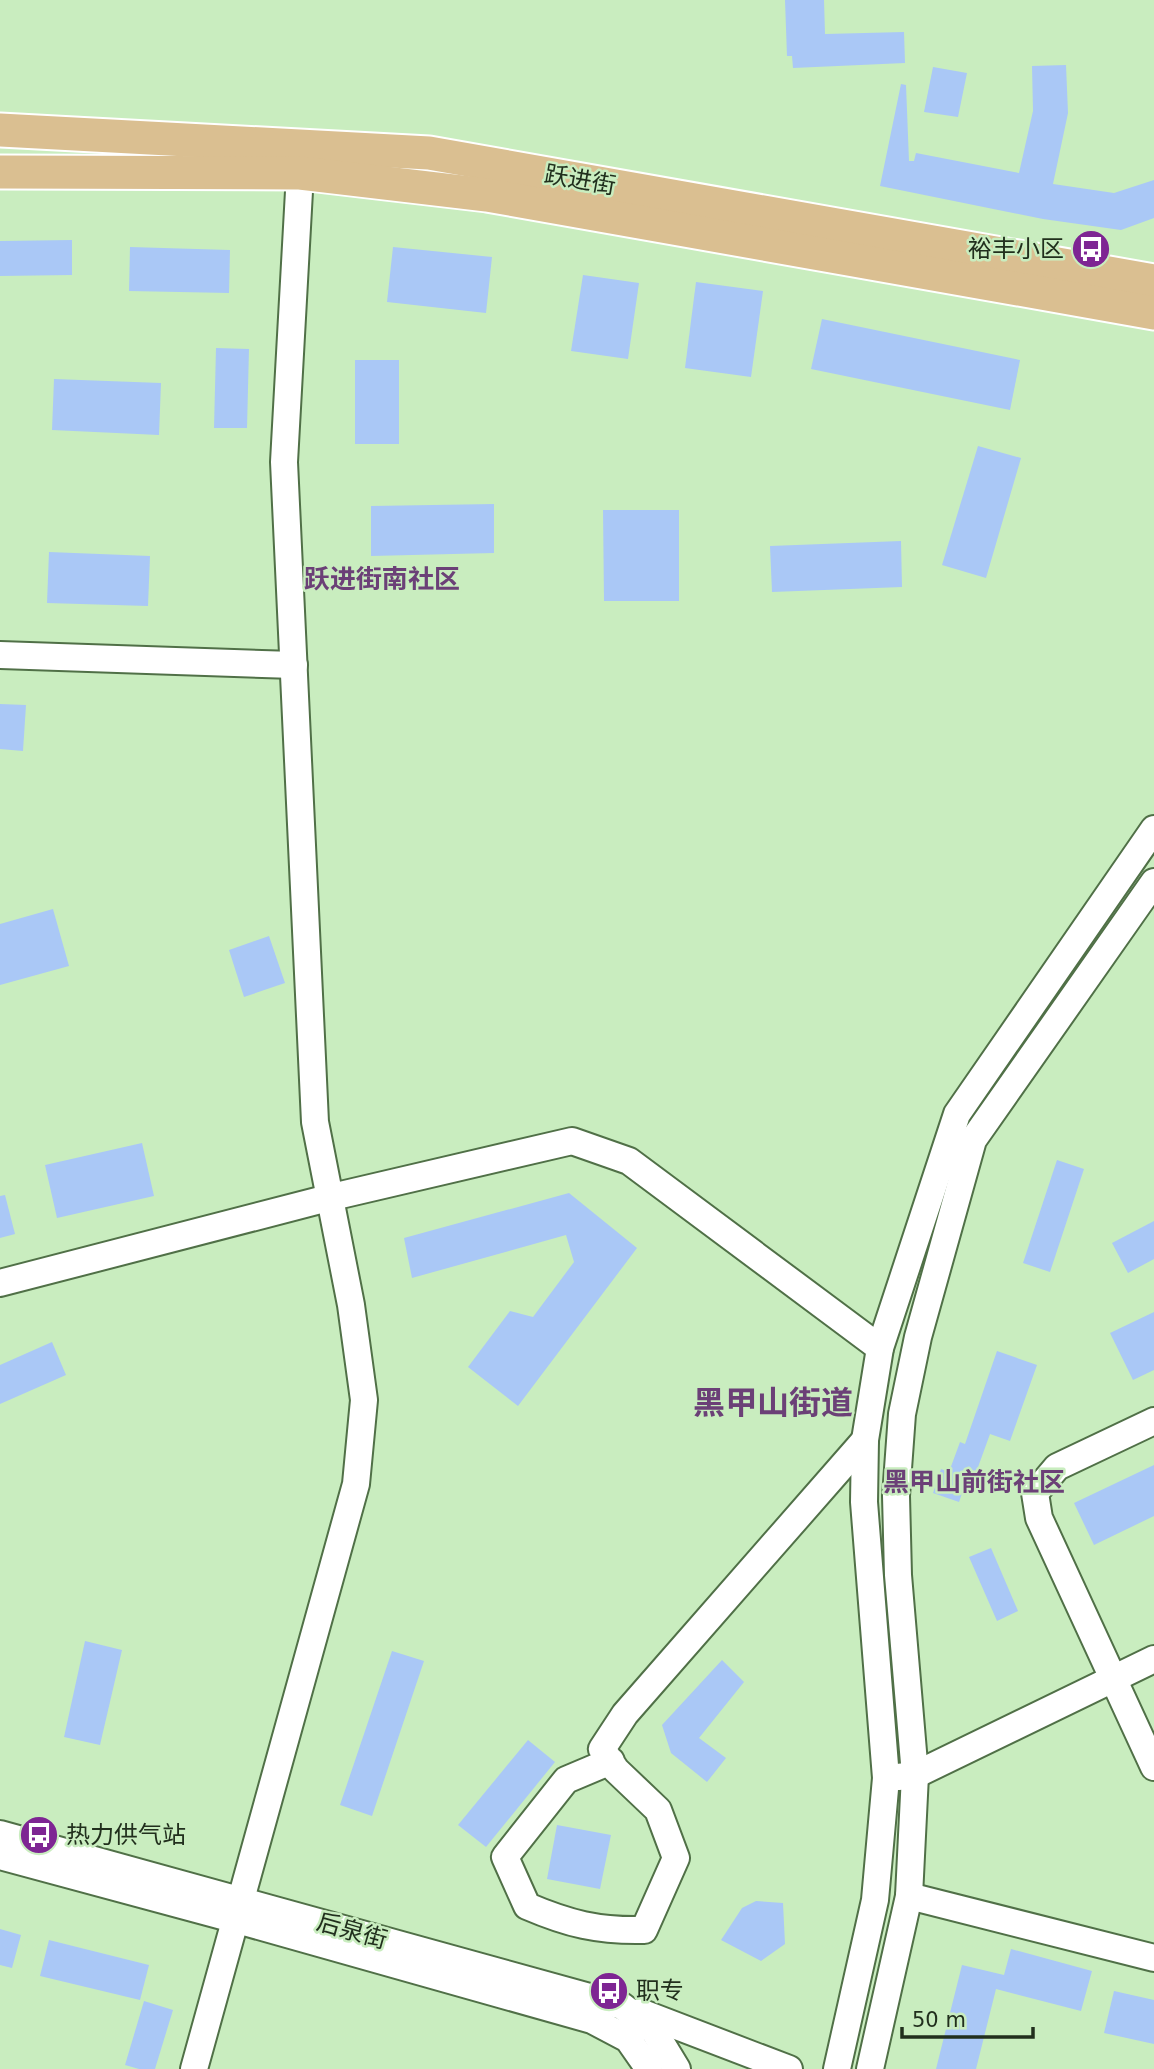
<svg xmlns="http://www.w3.org/2000/svg" width="1154" height="2069" viewBox="0 0 1154 2069" font-family="'DejaVu Sans','Noto Sans SC',sans-serif">
	<style>
		.building { fill: #aac8f6 }
		.lines { fill: none; stroke-linecap: round; stroke-linejoin: round }
		.minor-casing { stroke: #507047; stroke-width: 30 }
		.major-casing { stroke: #fff; stroke-width: 37 }
		.minor { stroke: #fff; stroke-width: 26 }
		.major { stroke: #dabf91; stroke-width: 33 }
		.labels { text-anchor: middle; stroke-width: 5; stroke-linejoin: round; paint-order: stroke }
		.street-label { font-size: 24px; fill: #212f1d; stroke: #c9edbf }
		.poi-label { font-size: 24px; fill: #212f1d; stroke: #c9edbf; text-anchor: start }
		.neighbourhood-label { font-size: 26px; font-weight: bold; fill: #6b4077; stroke: #c9edbf }
		.district-label { font-size: 32px; font-weight: bold; fill: #6b4077; stroke: #c9edbf }
	</style>
	<rect width="100%" height="100%" fill="#c9edbf"/>
	<!-- building -->
	<g class="building">
		<path d="M785,0H824L825,34L904,32L905,63L793,68L792,56H787Z"/>
		<path d="M1066,65L1068,113L1053,184L1114,193L1154,180V218L1121,230L1043,219L880,186L901,84L906,85L909,161H914L916,153L1019,173L1033,111L1032,66Z"/>
		<path d="M933,67L967,73L958,117L924,112Z"/>
		<path d="M72,240V275L0,276V241Z"/>
		<path d="M130,247L230,250L229,293L129,291Z"/>
		<path d="M393,247L492,257L486,313L387,302Z"/>
		<path d="M583,275L639,283L628,359L571,351Z"/>
		<path d="M696,282L763,291L751,377L685,368Z"/>
		<path d="M822,319L1020,360L1010,410L811,369Z"/>
		<path d="M216,348L249,349L247,428H214Z"/>
		<rect x="355" y="360" width="44" height="84"/>
		<path d="M54,379L161,383L159,435L52,430Z"/>
		<path d="M978,446L1021,458L986,578L942,565Z"/>
		<path d="M494,504V553L371,556V506Z"/>
		<path d="M603,510H679V601H604Z"/>
		<path d="M901,541L902,587L772,592L770,546Z"/>
		<path d="M49,552L150,556L148,606L47,603Z"/>
		<path d="M0,704L26,705L23,751L0,749Z"/>
		<path d="M53,909L69,966L0,985V924Z"/>
		<path d="M269,936L285,983L244,997L229,950Z"/>
		<path d="M142,1143L154,1196L57,1218L45,1165Z"/>
		<path d="M1057,1160L1084,1169L1050,1272L1023,1263Z"/>
		<path d="M569,1193L637,1248L518,1406L468,1367L510,1311L533,1317L574,1262L566,1235L412,1278L404,1238Z"/>
		<path d="M5,1195L15,1234L0,1238V1196Z"/>
		<path d="M1154,1221V1259L1128,1273L1112,1243Z"/>
		<path d="M1154,1312V1370L1133,1380L1110,1333Z"/>
		<path d="M52,1342L66,1375L0,1404V1365Z"/>
		<path d="M997,1351L1037,1365L1010,1441L990,1434L973,1481L967,1479L959,1502L933,1493L941,1469L949,1472L960,1442L965,1444Z"/>
		<path d="M1154,1465V1516L1094,1545L1074,1503Z"/>
		<path d="M991,1548L1018,1611L997,1621L969,1557Z"/>
		<path d="M85,1641L122,1650L100,1745L64,1737Z"/>
		<path d="M392,1651L424,1661L372,1816L340,1805Z"/>
		<path d="M722,1660L744,1682L699,1738L726,1758L707,1782L671,1753L662,1725Z"/>
		<path d="M528,1740L555,1762L486,1847L458,1825Z"/>
		<path d="M557,1825L611,1835L600,1889L547,1879Z"/>
		<path d="M756,1901L783,1903L785,1944L761,1961L721,1940L742,1908Z"/>
		<path d="M0,1929L21,1935L12,1968L0,1965Z"/>
		<path d="M49,1940L149,1965L140,2000L40,1976Z"/>
		<path d="M1011,1949L1092,1971L1081,2011L996,1989L976,2069H936L962,1965L1004,1975Z"/>
		<path d="M1114,1991L1154,2000V2044L1104,2033Z"/>
		<path d="M144,2001L173,2010L155,2069H139L125,2065Z"/>
	</g>
	<g class="lines">
		<!-- minor casing -->
		<g class="minor-casing">
			<g id="minor">
				<path d="M0,655L294,665"/>
				<path d="M0,1283L332,1197L572,1141L629,1161L880,1348"/>
				<path d="M1154,1421L1057,1467L1035,1493L1039,1518L1154,1767"/>
				<path d="M611,1761L566,1780L505,1857L527,1906C569,1924 598,1931 644,1930L676,1858L658,1810L616,1770L602,1749L625,1714L865,1440"/>
				<path d="M898,1777L915,1775L1154,1659"/>
				<path d="M0,1834L622,2006L654,2031L677,2069"/>
				<path d="M0,1856L237,1920L592,2020L628,2039L649,2069"/>
				<path d="M909,1896L1154,1958"/>
				<path d="M640,2012L789,2069"/>
				<path d="M194,2069L356,1484L364,1400L351,1305L315,1122L284,462L301,155"/>
				<path d="M837,2069L875,1900L886,1778L864,1502L865,1440L880,1348L957,1114L1154,829"/>
				<path d="M870,2069L909,1896L915,1775L898,1575L896,1496L902,1414L918,1337L973,1140L1154,882"/>
			</g>
		</g>
		<!-- major casing -->
		<g class="major-casing">
			<g id="major">
				<path d="M0,130L429,153L1154,281"/>
				<path d="M0,172L300,173L487,195L1154,313"/>
			</g>
		</g>
		<!-- minor -->
		<use href="#minor" class="minor"/>
		<!-- major -->
		<use href="#major" class="major"/>
	</g>
	<!-- icons -->
	<defs>
		<g id="bus-disc" transform="scale(2.0125)"><circle r="9.5" fill="#7e2593" stroke="#c9edbf"/><path d="M-5-6H5V4H4V6H2V4H-2V6H-4V4H-5ZM-3.5-4V0h7V-4ZM-3.5 1.2v1.5H-2V1.2ZM2 1.2v1.5H3.5V1.2Z" fill="#fff"/></g>
	</defs>
	<g fill-rule="evenodd">
		<use href="#bus-disc" x="1091" y="249"/>
		<use href="#bus-disc" x="39" y="1835"/>
		<use href="#bus-disc" x="609" y="1991"/>
	</g>
	<g class="labels">
		<!-- street labels -->
		<g class="street-label">
			<text transform="translate(580 180) rotate(10)" y="8">跃进街</text>
			<text transform="translate(352 1931) rotate(16)" y="8">后泉街</text>
		</g>
		<!-- poi labels -->
		<g class="poi-label">
			<text x="1064" y="257" text-anchor="end">裕丰小区</text>
			<text x="66" y="1843">热力供气站</text>
			<text x="636" y="1999">职专</text>
		</g>
		<!-- neighbourhood labels -->
		<g class="neighbourhood-label">
			<text x="382" y="588">跃进街南社区</text>
			<text x="974" y="1491">黑甲山前街社区</text>
		</g>
		<!-- district labels -->
		<g class="district-label">
			<text x="773" y="1414">黑甲山街道</text>
		</g>
	</g>
	<!-- scale -->
	<path d="M902 2027v10h131v-10" fill="none" stroke="#212f1d" stroke-width="3.5"/>
	<text x="912" y="2027" font-size="21" fill="#212f1d" stroke="#c9edbf" stroke-width="5" paint-order="stroke">50 m</text>
</svg>
